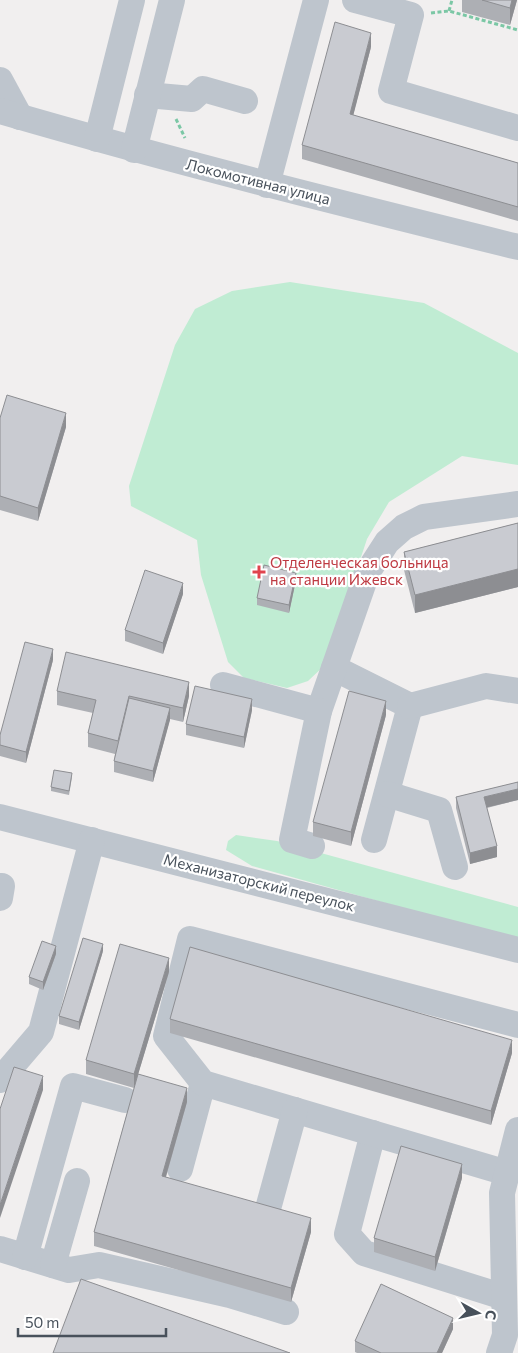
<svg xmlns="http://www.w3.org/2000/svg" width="518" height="1353" viewBox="0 0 518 1353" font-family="Commissioner,sans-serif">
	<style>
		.green { fill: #c0ecd3 }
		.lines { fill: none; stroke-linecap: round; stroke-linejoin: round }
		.path { stroke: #7bc7a5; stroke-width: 3; stroke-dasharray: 4 2.5; stroke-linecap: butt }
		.minor { stroke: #bec5cd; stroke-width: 26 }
		.wall { fill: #adafb4 }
		.shaded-wall { fill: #8d8e92 }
		.building { fill: #c9cbd1; stroke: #8d8e92 }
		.health-dot { fill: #e0444e; stroke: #fff; stroke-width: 2 }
		.labels { text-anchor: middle; stroke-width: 4.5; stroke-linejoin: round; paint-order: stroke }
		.street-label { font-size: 15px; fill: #48515b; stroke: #fff }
		.health-label { font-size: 15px; fill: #be3a42; stroke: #fff; text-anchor: start }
	</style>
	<rect width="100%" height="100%" fill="#f1efef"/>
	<!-- green -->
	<g class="green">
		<path d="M290,282L424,303L518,353V465L462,456L389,502L367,539L325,665L308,681L287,688L244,678L228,662L201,575L197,540L131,506L129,486L175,345L195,309L232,291Z"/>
		<path d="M236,835L277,841L518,907V940L252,866L226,850L228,841Z"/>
	</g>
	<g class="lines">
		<!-- path -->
		<g class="path">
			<path d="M449,11L452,0"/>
			<path d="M431,13L449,11L518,30"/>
			<path d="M176,119L185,138"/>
		</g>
		<!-- minor -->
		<g class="minor">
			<path d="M355,0L411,15L391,91L518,128"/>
			<path d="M0,80L20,117"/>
			<path d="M147,95L192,99L203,89L245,101"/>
			<path d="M0,111C171,161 344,204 518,247"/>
			<path d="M97,139L132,0"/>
			<path d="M134,150L172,0"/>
			<path d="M267,185L316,0"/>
			<path d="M334,668L410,706L374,840"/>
			<path d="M223,685L319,711L367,573L387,542L404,527L424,517L518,504"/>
			<path d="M410,706L486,686L518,691"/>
			<path d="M387,794L439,810L455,867"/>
			<path d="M0,817L518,950"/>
			<path d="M312,846L292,840L319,711"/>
			<path d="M0,886H2L0,898"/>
			<path d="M0,1080L41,1032L92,840"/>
			<path d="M373,1133L347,1234L364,1253L504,1297"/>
			<path d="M180,1169L203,1083"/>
			<path d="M507,1173L203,1083L166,1036L190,939L518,1025"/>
			<path d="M269,1205L295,1110"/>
			<path d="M0,1249L69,1270L99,1265L230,1295L286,1312"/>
			<path d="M25,1257L73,1086L125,1100"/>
			<path d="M53,1265L77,1181"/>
			<path d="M499,1353L505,1335L502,1193L518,1130"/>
		</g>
	</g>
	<!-- wall -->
	<g class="wall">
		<path d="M462,0H517L510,25L462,12Z"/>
		<path d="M371,47L353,115L518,163V221L302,159V145Z"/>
		<path d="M0,418L66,427L38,521L0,510Z"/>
		<path d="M518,523V587L415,613L404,570V552Z"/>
		<path d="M296,580L289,613L257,605V598Z"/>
		<path d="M183,594L163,654L125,641V630Z"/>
		<path d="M53,660L26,763L0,756V735Z"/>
		<path d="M57,691L189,696L183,722L170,719L153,782L114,772V761L115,754L88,747V733L93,713L57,705Z"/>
		<path d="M252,710L244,748L186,735V724Z"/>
		<path d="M386,715L351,846L313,836V822Z"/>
		<path d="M72,777L69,795L51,791V787Z"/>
		<path d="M518,782V800L487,808L497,857L470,864L456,808V797Z"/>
		<path d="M103,951L79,1030L59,1024V1016Z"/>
		<path d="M56,954L43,990L29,984V977Z"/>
		<path d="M169,972L138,1074L187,1102L166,1177L311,1232L291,1302L94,1246V1232L134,1088L86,1074V1060Z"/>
		<path d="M170,1019L512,1053L491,1125L170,1033Z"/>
		<path d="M462,1178L435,1271L374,1252V1238Z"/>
		<path d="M453,1329L442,1353H357L355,1352V1341Z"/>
	</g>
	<!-- shaded-wall -->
	<g class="shaded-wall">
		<path d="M512,0H517L510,25V8Z"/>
		<path d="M371,33V47L350,128V114Z"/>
		<path d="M66,413V427L38,521V508Z"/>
		<path d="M518,569V587L415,613V595Z"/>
		<path d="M296,573V580L289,613V605Z"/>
		<path d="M183,583V594L163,654V643Z"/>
		<path d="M53,649V660L26,763V752Z"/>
		<path d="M189,682V696L183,722V708Z"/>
		<path d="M252,699V710L244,748V737Z"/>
		<path d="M386,701V715L351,846V832Z"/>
		<path d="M170,708V720L153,782V771Z"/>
		<path d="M518,789V800L484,808V797Z"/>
		<path d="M497,846V857L470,864V853Z"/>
		<path d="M103,944V951L79,1030V1022Z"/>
		<path d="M56,946V954L43,990V982Z"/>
		<path d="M169,958V972L134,1088V1074Z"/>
		<path d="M512,1040V1053L491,1125V1111Z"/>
		<path d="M43,1076V1090L0,1218V1205Z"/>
		<path d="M187,1088V1102L162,1190V1176Z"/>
		<path d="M462,1164V1178L435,1271V1257Z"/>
		<path d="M311,1218V1232L291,1302V1288Z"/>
		<path d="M453,1318V1329L442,1353H437Z"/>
	</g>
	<!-- building -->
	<g class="building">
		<path d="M482,0H512L510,8Z"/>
		<path d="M335,22L371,33L350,114L518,163V207L302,145Z"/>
		<path d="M7,395L66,413L38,508L0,496V418Z"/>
		<path d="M518,523V569L415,595L404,552Z"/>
		<path d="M264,565L296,573L289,605L257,598Z"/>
		<path d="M145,570L183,583L163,643L125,630Z"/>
		<path d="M25,642L53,649L26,752L0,745V735Z"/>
		<path d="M66,652L189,682L183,708L129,696L118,741L88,733L96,700L57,691Z"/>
		<path d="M195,686L252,699L244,737L186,724Z"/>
		<path d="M349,691L386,701L351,832L313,822Z"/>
		<path d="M129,698L170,708L153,771L114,761Z"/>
		<path d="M54,770L72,773L69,791L51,787Z"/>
		<path d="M518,782V789L484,797L497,846L470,853L456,797Z"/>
		<path d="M83,938L103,944L79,1022L59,1016Z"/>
		<path d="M42,941L56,946L43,982L29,977Z"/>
		<path d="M120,944L169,958L134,1074L86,1060Z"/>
		<path d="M190,947L512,1040L491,1111L170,1019Z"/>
		<path d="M14,1067L43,1076L0,1205V1109Z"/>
		<path d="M138,1074L187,1088L162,1176L311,1218L291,1288L94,1232Z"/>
		<path d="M401,1146L462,1164L435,1257L374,1238Z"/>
		<path d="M81,1279L290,1353H53Z"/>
		<path d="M381,1284L453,1318L437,1353H381L355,1341Z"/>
	</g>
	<!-- markers -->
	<path class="health-dot" d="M256.5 564.5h5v5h5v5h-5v5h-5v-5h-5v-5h5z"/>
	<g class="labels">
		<!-- street labels -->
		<g class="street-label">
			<text transform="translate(258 182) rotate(14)" y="5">Локомотивная улица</text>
			<text transform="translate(259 883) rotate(14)" y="5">Механизаторский переулок</text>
		</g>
		<!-- health labels -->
		<g class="health-label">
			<text x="270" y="568">Отделенческая больница<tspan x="270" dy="17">на станции Ижевск</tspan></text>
		</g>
	</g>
	<!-- north arrow -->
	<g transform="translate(478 1313) rotate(98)" stroke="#ffffff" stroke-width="4" paint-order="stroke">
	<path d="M0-4L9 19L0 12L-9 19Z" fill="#48515b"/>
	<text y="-8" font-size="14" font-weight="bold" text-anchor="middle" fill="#48515b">С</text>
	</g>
	<!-- scale -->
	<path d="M18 1328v8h148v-8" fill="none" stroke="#48515b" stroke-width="2.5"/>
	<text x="25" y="1328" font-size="15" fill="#48515b" stroke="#ffffff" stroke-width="4" paint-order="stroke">50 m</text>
</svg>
